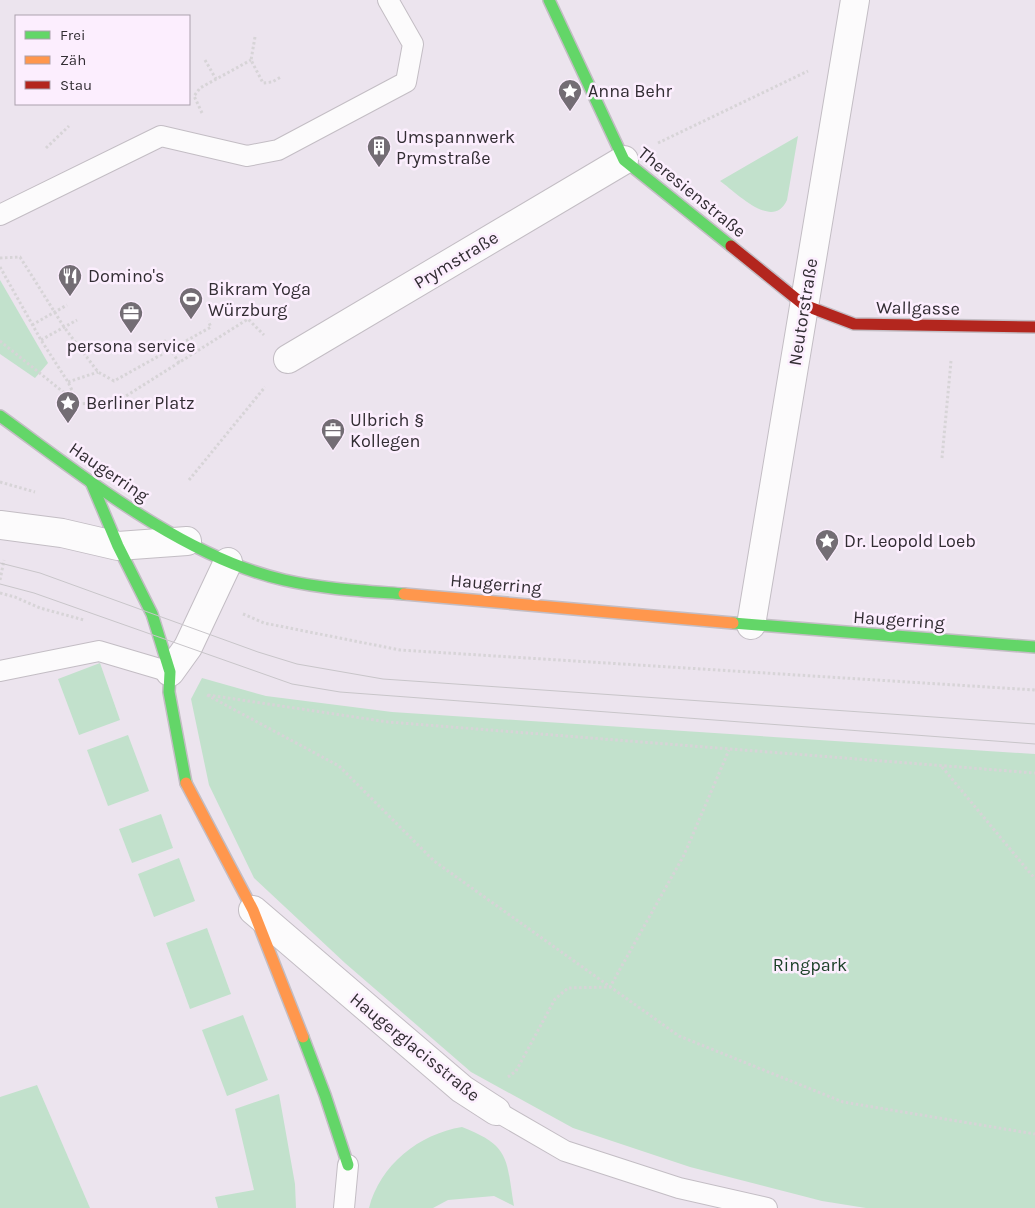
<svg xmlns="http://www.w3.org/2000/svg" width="1035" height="1208" viewBox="0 0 1035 1208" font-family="Karla,sans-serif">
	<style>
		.green { fill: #c2e1cc }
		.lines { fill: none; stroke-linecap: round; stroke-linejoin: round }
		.lane-casing { stroke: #c3bdc4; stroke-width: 22 }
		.street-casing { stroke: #c3bdc4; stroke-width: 30 }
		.fast-casing { stroke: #c3bdc4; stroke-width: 14 }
		.slow-casing { stroke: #c3bdc4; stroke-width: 14 }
		.jam-casing { stroke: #c3bdc4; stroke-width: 14 }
		.path { stroke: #d7d4d7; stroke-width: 3; stroke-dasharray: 2.5 2.5; stroke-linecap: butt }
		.lane { stroke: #fcfbfc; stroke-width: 20 }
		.street { stroke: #fcfbfc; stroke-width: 28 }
		.fast { stroke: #63d668; stroke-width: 11 }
		.slow { stroke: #ff974d; stroke-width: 11 }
		.jam { stroke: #b3261e; stroke-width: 11 }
		.tram { stroke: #c8c5c9; stroke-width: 1 }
		.labels { text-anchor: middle; stroke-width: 5; stroke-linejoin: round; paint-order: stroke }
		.poi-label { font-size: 18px; fill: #322d33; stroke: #fceefe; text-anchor: start }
		.street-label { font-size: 18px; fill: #322d33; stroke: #fceefe }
		.park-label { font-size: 18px; fill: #1c4128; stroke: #fceefe }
	</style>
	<rect width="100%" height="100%" fill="#ece4ee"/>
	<!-- green -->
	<g class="green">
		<path d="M798,136L787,200C773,231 737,193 720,181Z"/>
		<path d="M0,280L48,363L35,378L0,354Z"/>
		<path d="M100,663L120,720L79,735L58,679Z"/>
		<path d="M202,678L266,696L392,712L1035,754V1208H866L822,1201L690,1167L573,1128L471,1072L345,963L254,878L209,785L191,699Z"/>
		<path d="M128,735L149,791L108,806L87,750Z"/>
		<path d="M161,814L173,848L132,863L119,829Z"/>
		<path d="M179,858L195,901L154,917L138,874Z"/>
		<path d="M207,928L231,994L190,1009L166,943Z"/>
		<path d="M243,1015L268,1080L227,1096L202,1030Z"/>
		<path d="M37,1085L90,1208H0V1097Z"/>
		<path d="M279,1094L295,1184L296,1208H218L215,1197L254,1190L235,1109Z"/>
		<path d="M462,1127C511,1146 506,1159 514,1206L494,1196L448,1200L433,1208H369C380,1165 419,1134 462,1127Z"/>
	</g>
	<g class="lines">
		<!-- lane casing -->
		<g class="lane-casing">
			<g id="lane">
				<path d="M0,215L161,136L247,156L278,150L406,82L413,44L388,0"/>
				<path d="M0,671L99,651L170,672"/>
				<path d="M496,1111L565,1151L679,1188L767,1208"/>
				<path d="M344,1208L348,1165"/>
			</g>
		</g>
		<!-- street casing -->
		<g class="street-casing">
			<g id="street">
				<path d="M288,359L624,160"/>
				<path d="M0,525L62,533L118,546L187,541"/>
				<path d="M751,625L855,0"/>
				<path d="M170,672L188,647L228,562"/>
				<path d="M253,910L462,1089L496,1111"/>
			</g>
		</g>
		<!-- fast casing -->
		<g class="fast-casing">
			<g id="fast">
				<path d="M549,0L624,160L731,246"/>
				<path d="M0,416C83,476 183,557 284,580C323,589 364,591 404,594"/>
				<path d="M91,482L118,546L152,614L170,672L169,692L186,783"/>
				<path d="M733,623L1035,647"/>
				<path d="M303,1037L325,1095L348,1165"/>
			</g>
		</g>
		<!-- slow casing -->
		<g class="slow-casing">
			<g id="slow">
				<path d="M404,594L733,623"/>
				<path d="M186,783L253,910L303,1037"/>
			</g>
		</g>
		<!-- jam casing -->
		<g class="jam-casing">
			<path id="jam" d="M731,246L804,305L854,324L1035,327"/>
		</g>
		<!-- path -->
		<g class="path">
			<path d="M255,37L251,60L263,83L272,82L281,77"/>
			<path d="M205,60L216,79"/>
			<path d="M202,113L194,96L200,88L251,60"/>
			<path d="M658,143L808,71"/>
			<path d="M46,148L69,126"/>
			<path d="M0,258L20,257L64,327L98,372L114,381L211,327L208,321"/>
			<path d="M0,267L41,340L68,382L78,403"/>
			<path d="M32,325L67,305"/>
			<path d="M41,340L77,320"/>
			<path d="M164,340L180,364"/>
			<path d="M0,341L78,404L118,401L248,319L264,335"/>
			<path d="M68,382L98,372"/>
			<path d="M65,421L78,404"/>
			<path d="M942,458L951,361"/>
			<path d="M189,480L265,387"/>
			<path d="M0,482L35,492"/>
			<path d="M0,580L4,560"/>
			<path d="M0,593L15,597L40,608L84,620"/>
			<path d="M243,614L264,623L400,650L1035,690"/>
			<path d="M207,695L339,766L434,861L679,1036L843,1102L1035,1134"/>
			<path d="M208,695L388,722L1035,773"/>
			<path d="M942,767L1035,879"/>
			<path d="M508,1077L516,1071L555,999L568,988L610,987L684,855L729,750"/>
		</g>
		<!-- lane -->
		<use href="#lane" class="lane"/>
		<!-- street -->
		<use href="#street" class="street"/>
		<!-- fast -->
		<use href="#fast" class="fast"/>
		<!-- slow -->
		<use href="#slow" class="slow"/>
		<!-- jam -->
		<use href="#jam" class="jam"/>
		<!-- tram -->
		<g class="tram">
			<path d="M0,563L40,573L258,652L297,664L383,679L1035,724"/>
			<path d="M0,584L34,593L292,684L340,692L1035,744"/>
		</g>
	</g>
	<!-- icons -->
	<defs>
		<g id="sight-pin" transform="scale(1.25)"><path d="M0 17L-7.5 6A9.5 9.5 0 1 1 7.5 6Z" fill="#736d74" stroke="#fceefe"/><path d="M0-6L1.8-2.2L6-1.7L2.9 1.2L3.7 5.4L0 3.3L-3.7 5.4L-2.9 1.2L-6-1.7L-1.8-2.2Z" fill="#fff"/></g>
		<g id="building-pin" transform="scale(1.25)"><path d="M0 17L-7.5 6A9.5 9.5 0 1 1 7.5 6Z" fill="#736d74" stroke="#fceefe"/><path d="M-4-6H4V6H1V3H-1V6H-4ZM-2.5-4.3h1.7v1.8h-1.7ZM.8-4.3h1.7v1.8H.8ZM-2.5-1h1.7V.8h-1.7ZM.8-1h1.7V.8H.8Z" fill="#fff"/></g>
		<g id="restaurant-pin" transform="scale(1.25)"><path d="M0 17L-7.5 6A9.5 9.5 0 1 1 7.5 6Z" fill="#736d74" stroke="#fceefe"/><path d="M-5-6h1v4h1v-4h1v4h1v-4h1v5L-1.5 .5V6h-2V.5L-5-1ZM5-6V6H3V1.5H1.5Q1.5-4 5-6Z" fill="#fff"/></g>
		<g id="stadium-pin" transform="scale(1.25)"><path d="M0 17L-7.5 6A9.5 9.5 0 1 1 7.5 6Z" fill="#736d74" stroke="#fceefe"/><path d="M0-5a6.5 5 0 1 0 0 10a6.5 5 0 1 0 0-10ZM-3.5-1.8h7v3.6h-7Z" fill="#fff"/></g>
		<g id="office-pin" transform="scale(1.25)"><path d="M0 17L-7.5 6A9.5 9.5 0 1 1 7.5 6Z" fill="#736d74" stroke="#fceefe"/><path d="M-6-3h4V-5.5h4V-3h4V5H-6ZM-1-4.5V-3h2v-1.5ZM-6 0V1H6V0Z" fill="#fff"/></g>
	</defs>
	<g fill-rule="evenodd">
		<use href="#sight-pin" x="570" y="91"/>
		<use href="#building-pin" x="379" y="147"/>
		<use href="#restaurant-pin" x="70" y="276"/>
		<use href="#stadium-pin" x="191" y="299"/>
		<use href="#office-pin" x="131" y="313"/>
		<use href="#sight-pin" x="68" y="403"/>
		<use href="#office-pin" x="333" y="430"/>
		<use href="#sight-pin" x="827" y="541"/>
	</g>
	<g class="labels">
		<!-- poi labels -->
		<g class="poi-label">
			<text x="588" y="97">Anna Behr</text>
			<text x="396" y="143">Umspannwerk<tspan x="396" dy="21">Prymstraße</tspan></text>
			<text x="88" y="282">Domino's</text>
			<text x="208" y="295">Bikram Yoga<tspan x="208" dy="21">Würzburg</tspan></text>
			<text x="131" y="352" text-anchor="middle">persona service</text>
			<text x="86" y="409">Berliner Platz</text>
			<text x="350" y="426">Ulbrich §<tspan x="350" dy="21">Kollegen</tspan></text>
			<text x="844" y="547">Dr. Leopold Loeb</text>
		</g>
		<!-- street labels -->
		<g class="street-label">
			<text transform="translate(692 192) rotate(39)" y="6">Theresienstraße</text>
			<text transform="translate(456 260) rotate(-31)" y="6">Prymstraße</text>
			<text transform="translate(918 308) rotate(1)" y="6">Wallgasse</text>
			<text transform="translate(803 312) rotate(-81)" y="6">Neutorstraße</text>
			<text transform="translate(109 472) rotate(34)" y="6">Haugerring</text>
			<text transform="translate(496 584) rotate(5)" y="6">Haugerring</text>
			<text transform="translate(899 620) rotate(4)" y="6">Haugerring</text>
			<text transform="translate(415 1047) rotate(39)" y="6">Haugerglacisstraße</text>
		</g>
		<!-- park labels -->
		<g class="park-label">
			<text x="810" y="971">Ringpark</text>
		</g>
	</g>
	<!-- legend -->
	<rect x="15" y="15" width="175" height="90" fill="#fceefe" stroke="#aba1ad"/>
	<rect x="25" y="31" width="25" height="8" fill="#63d668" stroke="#aba1ad"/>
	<text x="60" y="40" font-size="15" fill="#322d33">Frei</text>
	<rect x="25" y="56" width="25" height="8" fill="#ff974d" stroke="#aba1ad"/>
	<text x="60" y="65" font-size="15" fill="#322d33">Zäh</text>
	<rect x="25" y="81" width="25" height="8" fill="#b3261e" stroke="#aba1ad"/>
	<text x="60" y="90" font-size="15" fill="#322d33">Stau</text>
</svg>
